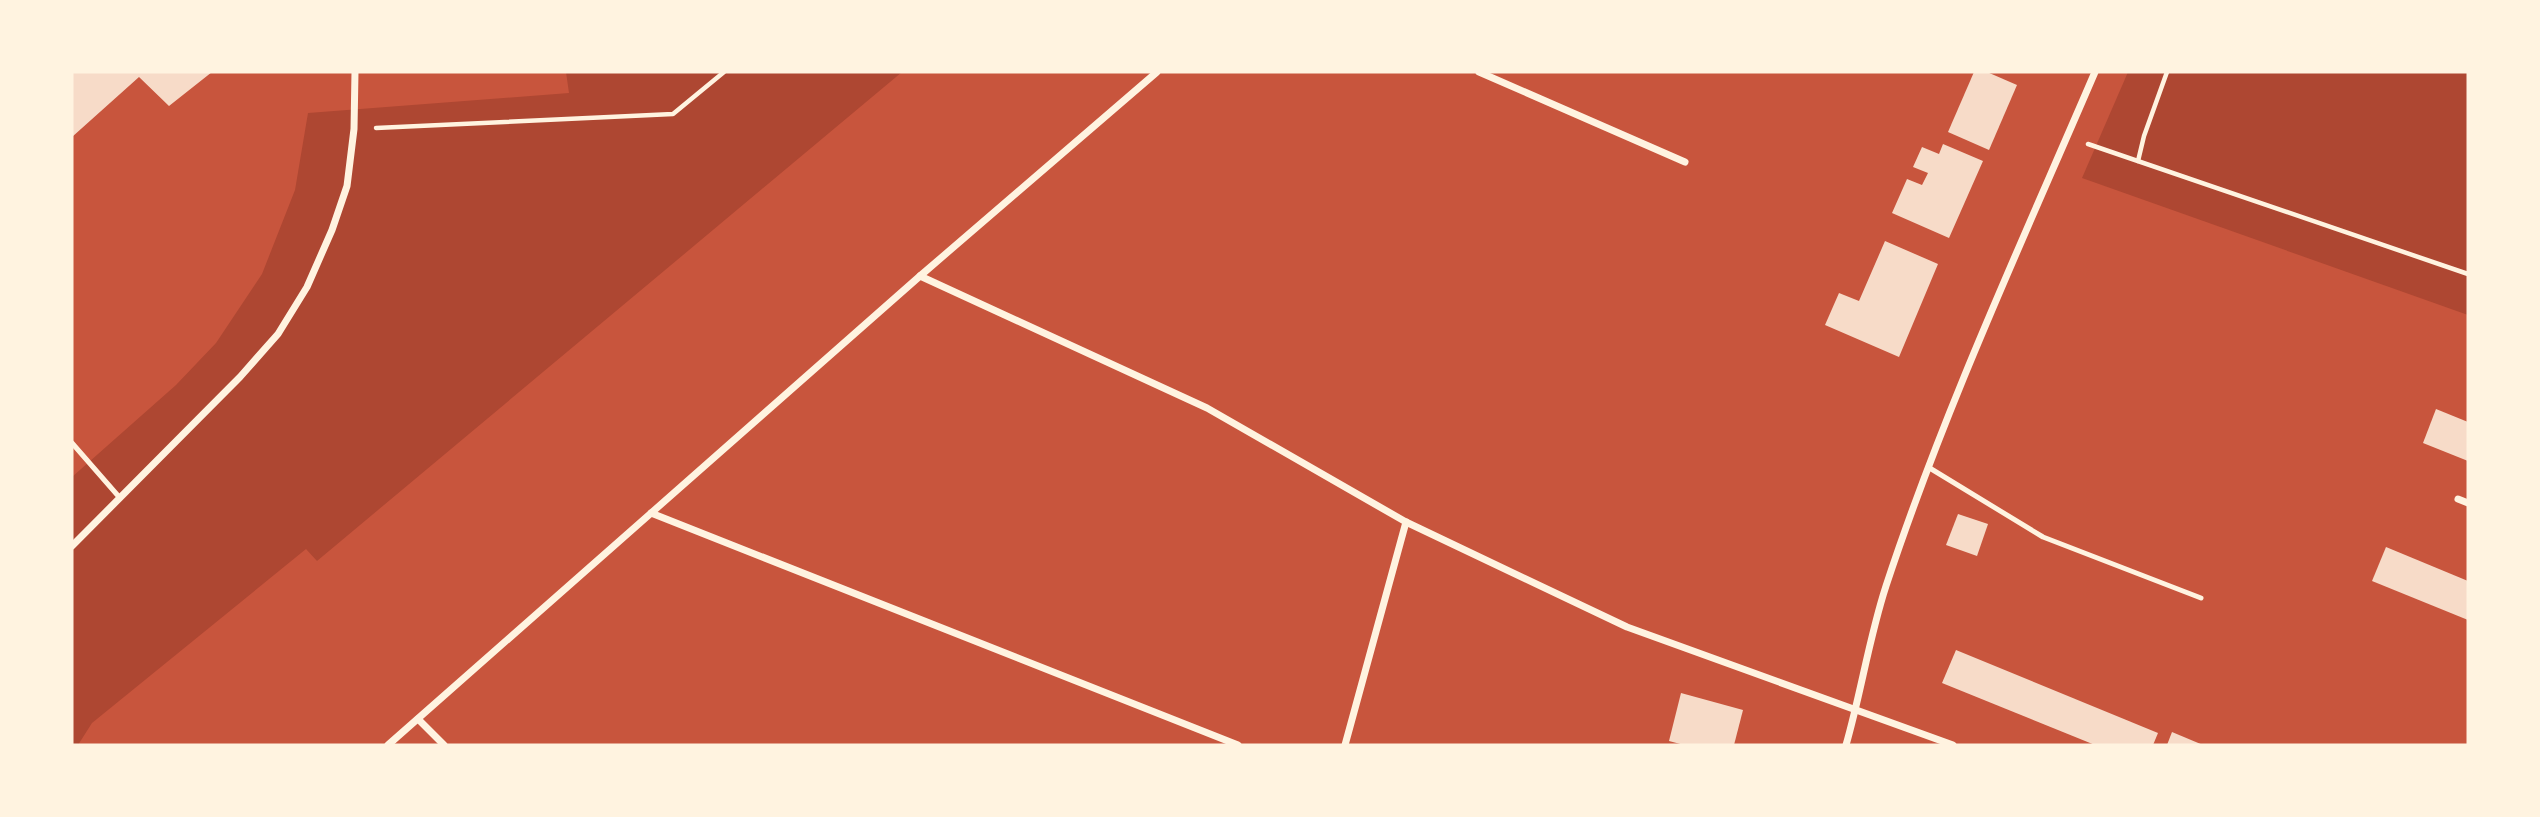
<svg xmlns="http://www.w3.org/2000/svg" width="2540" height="817" viewBox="0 0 2540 817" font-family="Poppins,sans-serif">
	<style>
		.green { fill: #ae4732 }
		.building { fill: #f7dbc8 }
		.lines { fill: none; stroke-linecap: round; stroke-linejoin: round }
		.path { stroke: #fff3e0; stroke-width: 4.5 }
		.service { stroke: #fff3e0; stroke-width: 5 }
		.minor { stroke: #fff3e0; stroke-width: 7 }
	</style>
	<rect width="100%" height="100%" fill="#c8553d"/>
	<!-- green -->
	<g class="green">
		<path d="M566,72H902L317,561L306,549L92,723L78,745H72V477L176,385L216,343L262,274L295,190L308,113L569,93Z"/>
		<path d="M2128,72H2468V315L2082,178Z"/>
	</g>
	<!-- building -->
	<g class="building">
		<path d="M72,72H212L169,106L139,77L72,137Z"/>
		<path d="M1974,72H1987L2017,85L1989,150L1948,132Z"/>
		<path d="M1943,144L1983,161L1949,238L1892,213L1907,179L1922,185L1928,173L1913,167L1922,147L1939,154Z"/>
		<path d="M1885,241L1938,264L1899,357L1825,325L1839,293L1859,301Z"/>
		<path d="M2436,409L2468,422V461L2423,443Z"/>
		<path d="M1958,514L1988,524L1977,556L1946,545Z"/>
		<path d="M2386,547L2468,581V620L2372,581Z"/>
		<path d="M1956,650L2158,733L2153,745H2095L1942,683Z"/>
		<path d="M1681,693L1743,710L1734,745H1684L1669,741Z"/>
		<path d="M2172,732L2203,745H2167Z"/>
	</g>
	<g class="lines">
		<!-- path -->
		<g class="path">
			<path d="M376,128L673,114L724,72"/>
			<path d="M2088,144L2468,274"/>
			<path d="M2138,161L2144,136L2167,72"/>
		</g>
		<!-- service -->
		<g class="service">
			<path d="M72,443L120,498"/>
			<path d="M1928,467L2043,537L2201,598"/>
		</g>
		<!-- minor -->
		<g class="minor">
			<path d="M1479,72L1685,162"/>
			<path d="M920,276L1207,408L1406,522L1627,627L1953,745"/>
			<path d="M2458,499L2468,503"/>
			<path d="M651,513L1238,745"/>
			<path d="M72,546L240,377L278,334L307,287L332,230L347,186L354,129L355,72"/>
			<path d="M418,719L444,745"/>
			<path d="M388,745L920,276L1157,72"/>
			<path d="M1345,745L1406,522"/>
			<path d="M1846,745C1861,693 1869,638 1886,586C1944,410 2022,242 2095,72"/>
		</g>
	</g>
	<!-- border -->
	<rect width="2540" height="817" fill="none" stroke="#fff3e0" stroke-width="147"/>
</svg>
